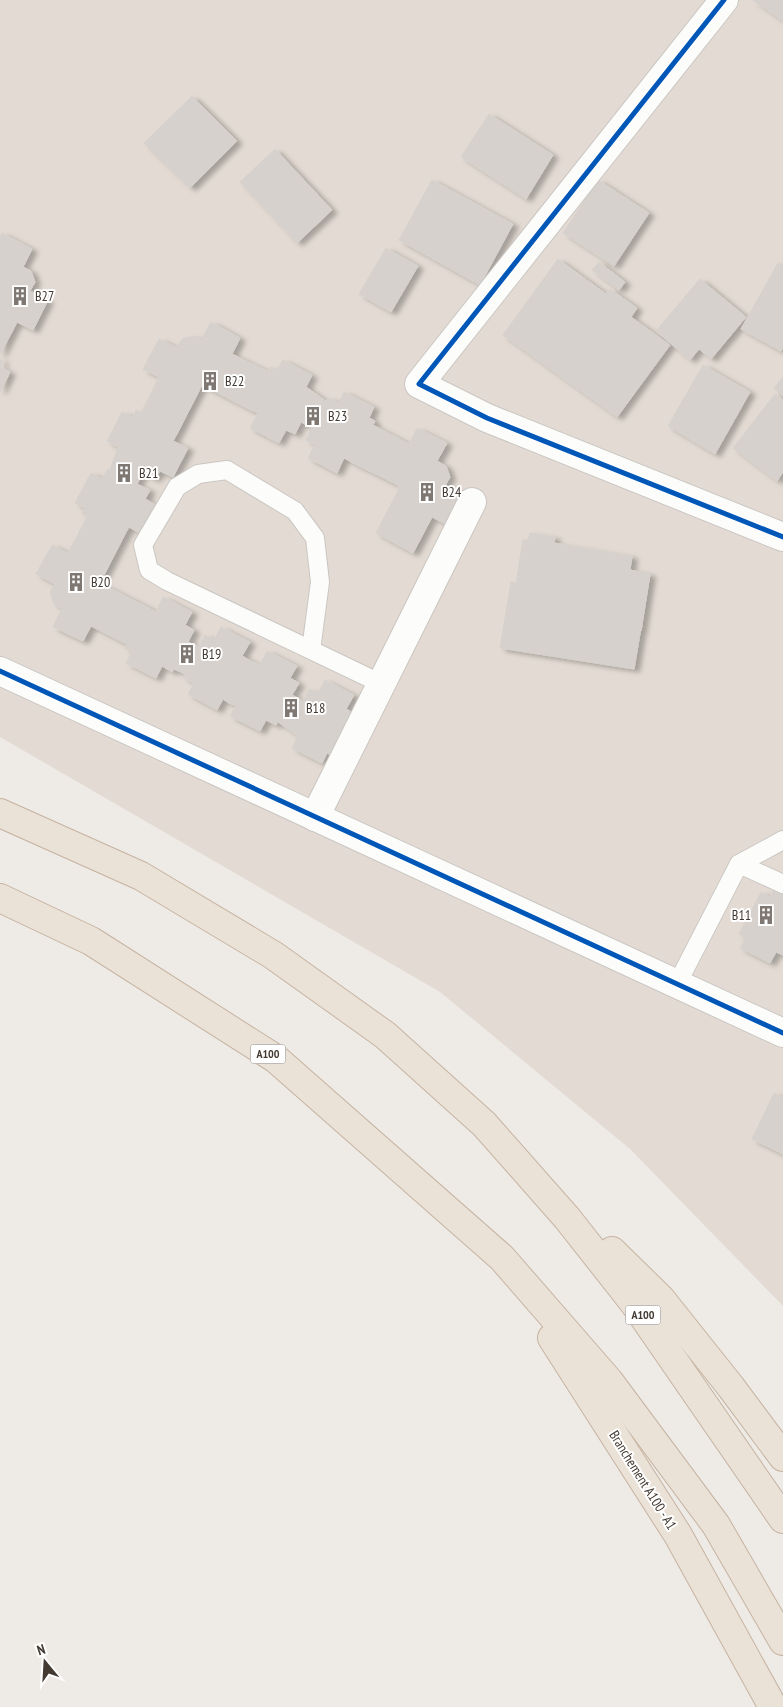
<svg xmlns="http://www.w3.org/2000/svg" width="783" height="1707" viewBox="0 0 783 1707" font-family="'PT Sans Narrow',sans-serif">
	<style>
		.residential { fill: #e3dbd3 }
		.building { fill: #d6d1cd; stroke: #d6d1cc; filter: url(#shadow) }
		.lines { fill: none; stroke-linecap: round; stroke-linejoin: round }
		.lane-casing { stroke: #cac6c2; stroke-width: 20 }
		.street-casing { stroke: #cac6c2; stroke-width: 30 }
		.highway-casing { stroke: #c6b3a1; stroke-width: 30 }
		.lane { stroke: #fcfcfb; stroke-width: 18 }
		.street { stroke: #fcfcfb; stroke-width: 28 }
		.highway { stroke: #ebe2d7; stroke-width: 28 }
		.cycleway-casing { stroke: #fff; stroke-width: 8 }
		.cycleway { stroke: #0057b8; stroke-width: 5 }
		.labels { text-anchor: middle; stroke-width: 4; stroke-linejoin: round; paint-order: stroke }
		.shield { fill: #fff; stroke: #7b7570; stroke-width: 1 }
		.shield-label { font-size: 12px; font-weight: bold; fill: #433a33 }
		.poi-label { font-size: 14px; fill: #433a33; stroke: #fff; text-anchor: start }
		.street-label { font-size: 14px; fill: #433a33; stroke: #fff }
	</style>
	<defs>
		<filter id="shadow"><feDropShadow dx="5.5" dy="3" stdDeviation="2.5" flood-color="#0004"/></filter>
	</defs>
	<rect width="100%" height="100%" fill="#eeeae6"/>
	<!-- residential -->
	<path class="residential" d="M0,0H783V1306L630,1149L440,992L0,737Z"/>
	<!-- building -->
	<g class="building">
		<path d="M753,0H783V21Z"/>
		<path d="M192,96L237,141L190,188L144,143Z"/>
		<path d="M489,114L553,155L526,199L461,157Z"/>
		<path d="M275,149L332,210L297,243L240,182Z"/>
		<path d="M432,180L513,224L480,285L399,240Z"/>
		<path d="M598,180L649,213L614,266L563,233Z"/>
		<path d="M2,233L32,249L23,267L31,271L35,282L30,291L48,300L33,330L17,322L0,355V237Z"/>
		<path d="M386,248L418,266L391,312L359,294Z"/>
		<path d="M558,259L606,294L610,289L637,308L631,317L670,345L617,417L503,335Z"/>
		<path d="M599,262L625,282L619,290L592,270Z"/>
		<path d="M778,263L783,265V347L781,351L741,329Z"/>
		<path d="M700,279L746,317L711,359L699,349L690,360L656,331Z"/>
		<path d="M211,322L240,338L232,354L269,372L249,409L204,386L201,387L178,432L141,413L159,377L143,369L159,339L177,348L182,339L193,336L201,340Z"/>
		<path d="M0,359L3,361L0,367L10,372L0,392Z"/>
		<path d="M283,360L312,375L306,387L326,401L328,398L339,403L344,392L374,407L369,418L375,421L353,463L344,458L337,473L308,458L315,445L306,440L312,428L301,422L295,434L286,430L279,443L250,428L258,413L249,409L271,367L277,370Z"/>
		<path d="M703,365L750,392L715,454L668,426Z"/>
		<path d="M783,377V395L774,388Z"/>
		<path d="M775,394L783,400V472L777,481L733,448Z"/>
		<path d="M136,410L178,432L173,441L188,448L173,477L160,471L155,479L143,473L137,484L150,490L145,499L158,506L143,535L129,527L124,536L82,514L85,508L75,503L91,473L102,479L108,469L110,470L118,447L107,441L122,412L133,417Z"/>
		<path d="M373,425L409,444L417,428L447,443L437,461L446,466L450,477L445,486L464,495L448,525L432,517L413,553L376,533L399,489L398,485L353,463Z"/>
		<path d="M87,517L124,536L101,581L102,584L147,607L127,644L91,626L83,641L53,627L62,608L54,604L50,592L55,584L36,574L52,545L68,553Z"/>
		<path d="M530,533L555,537L554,543L632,556L630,570L650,574L634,669L500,648L511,582L516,583L523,540H528Z"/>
		<path d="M630,570L650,574L641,631L621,628Z"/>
		<path d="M163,597L192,612L185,625L194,630L188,642L199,647L205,635L214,640L221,627L250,642L242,656L251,661L229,703L223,699L217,710L188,694L194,683L183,677L185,674L174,669L172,672L162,666L156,678L126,663L132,652L125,649L147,607L156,612Z"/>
		<path d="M267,651L297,666L290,678L299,683L292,695L303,701L309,689L318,693L325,680L354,695L346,709L355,714L333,756L327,753L322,763L292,748L298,736L278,722L276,725L266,720L260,731L230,716L236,706L229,703L251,661L260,665Z"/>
		<path d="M778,882L783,885V955L776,952L770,963L740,948L746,938L739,934L761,892L770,897Z"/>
		<path d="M774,1093L783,1098V1154L752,1139Z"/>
	</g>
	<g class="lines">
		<!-- lane casing -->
		<g class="lane-casing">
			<g id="lane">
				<path d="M311,650L320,582L315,538L295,511L227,470L198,474L177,487L143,545L149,570L167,581L382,684"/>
				<path d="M739,864L783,884"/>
				<path d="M677,984L739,864L783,840"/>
			</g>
		</g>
		<!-- street casing -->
		<g class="street-casing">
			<g id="street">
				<path d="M724,0L419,384L487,418L783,537"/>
				<path d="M0,671L783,1033"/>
				<path d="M315,817L472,502"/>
			</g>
		</g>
		<!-- highway casing -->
		<g class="highway-casing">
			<g id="highway">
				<path d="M0,813L141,876L273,955L385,1035L484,1124L567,1218L634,1303L783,1519"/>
				<path d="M0,898L91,941L276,1059L502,1258L609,1381L716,1525L783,1641"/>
				<path d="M612,1251L661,1299L731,1387L783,1457"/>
				<path d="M552,1338L678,1535L773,1707"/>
			</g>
		</g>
		<!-- lane -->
		<use href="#lane" class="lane"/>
		<!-- street -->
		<use href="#street" class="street"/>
		<!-- highway -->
		<use href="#highway" class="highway"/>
		<!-- cycleway casing -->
		<g class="cycleway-casing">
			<g id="cycleway">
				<path d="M724,0L419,384L487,418L783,537"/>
				<path d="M0,671L783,1033"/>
			</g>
		</g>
		<!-- cycleway -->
		<use href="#cycleway" class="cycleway"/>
	</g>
	<!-- icons -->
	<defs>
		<g id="building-bare" transform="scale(1.5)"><path d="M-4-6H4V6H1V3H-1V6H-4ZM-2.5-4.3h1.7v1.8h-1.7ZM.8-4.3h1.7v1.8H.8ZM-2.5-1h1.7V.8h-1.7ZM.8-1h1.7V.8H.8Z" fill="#7f7872" stroke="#fff" stroke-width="2.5" paint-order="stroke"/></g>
	</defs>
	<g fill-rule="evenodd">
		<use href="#building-bare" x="20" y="296"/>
		<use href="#building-bare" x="210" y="381"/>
		<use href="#building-bare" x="313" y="416"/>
		<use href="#building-bare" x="124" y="473"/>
		<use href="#building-bare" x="427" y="492"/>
		<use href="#building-bare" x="76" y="582"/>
		<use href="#building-bare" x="187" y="654"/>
		<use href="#building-bare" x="291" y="708"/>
		<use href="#building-bare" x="766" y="915"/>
	</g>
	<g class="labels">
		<!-- shield labels -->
		<g class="shield">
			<rect x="250.5" y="1044.5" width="35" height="19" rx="4"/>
			<rect x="625.5" y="1305.5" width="35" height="19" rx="4"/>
		</g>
		<g class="shield-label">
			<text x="268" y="1058">A100</text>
			<text x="643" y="1319">A100</text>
		</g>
		<!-- poi labels -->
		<g class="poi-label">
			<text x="35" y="301">B27</text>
			<text x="225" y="386">B22</text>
			<text x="328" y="421">B23</text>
			<text x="139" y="478">B21</text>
			<text x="442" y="497">B24</text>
			<text x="91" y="587">B20</text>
			<text x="202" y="659">B19</text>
			<text x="306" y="713">B18</text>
			<text x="751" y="920" text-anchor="end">B11</text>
		</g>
		<!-- street labels -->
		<g class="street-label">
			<text transform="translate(643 1480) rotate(58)" y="5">Branchement A100 - A1</text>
		</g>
	</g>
	<!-- north arrow -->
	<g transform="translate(45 1662) rotate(342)" stroke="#ffffff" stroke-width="4" paint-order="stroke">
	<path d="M0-4L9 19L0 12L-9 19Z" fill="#433a33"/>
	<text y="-8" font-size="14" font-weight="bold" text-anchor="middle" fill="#433a33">N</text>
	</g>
</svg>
